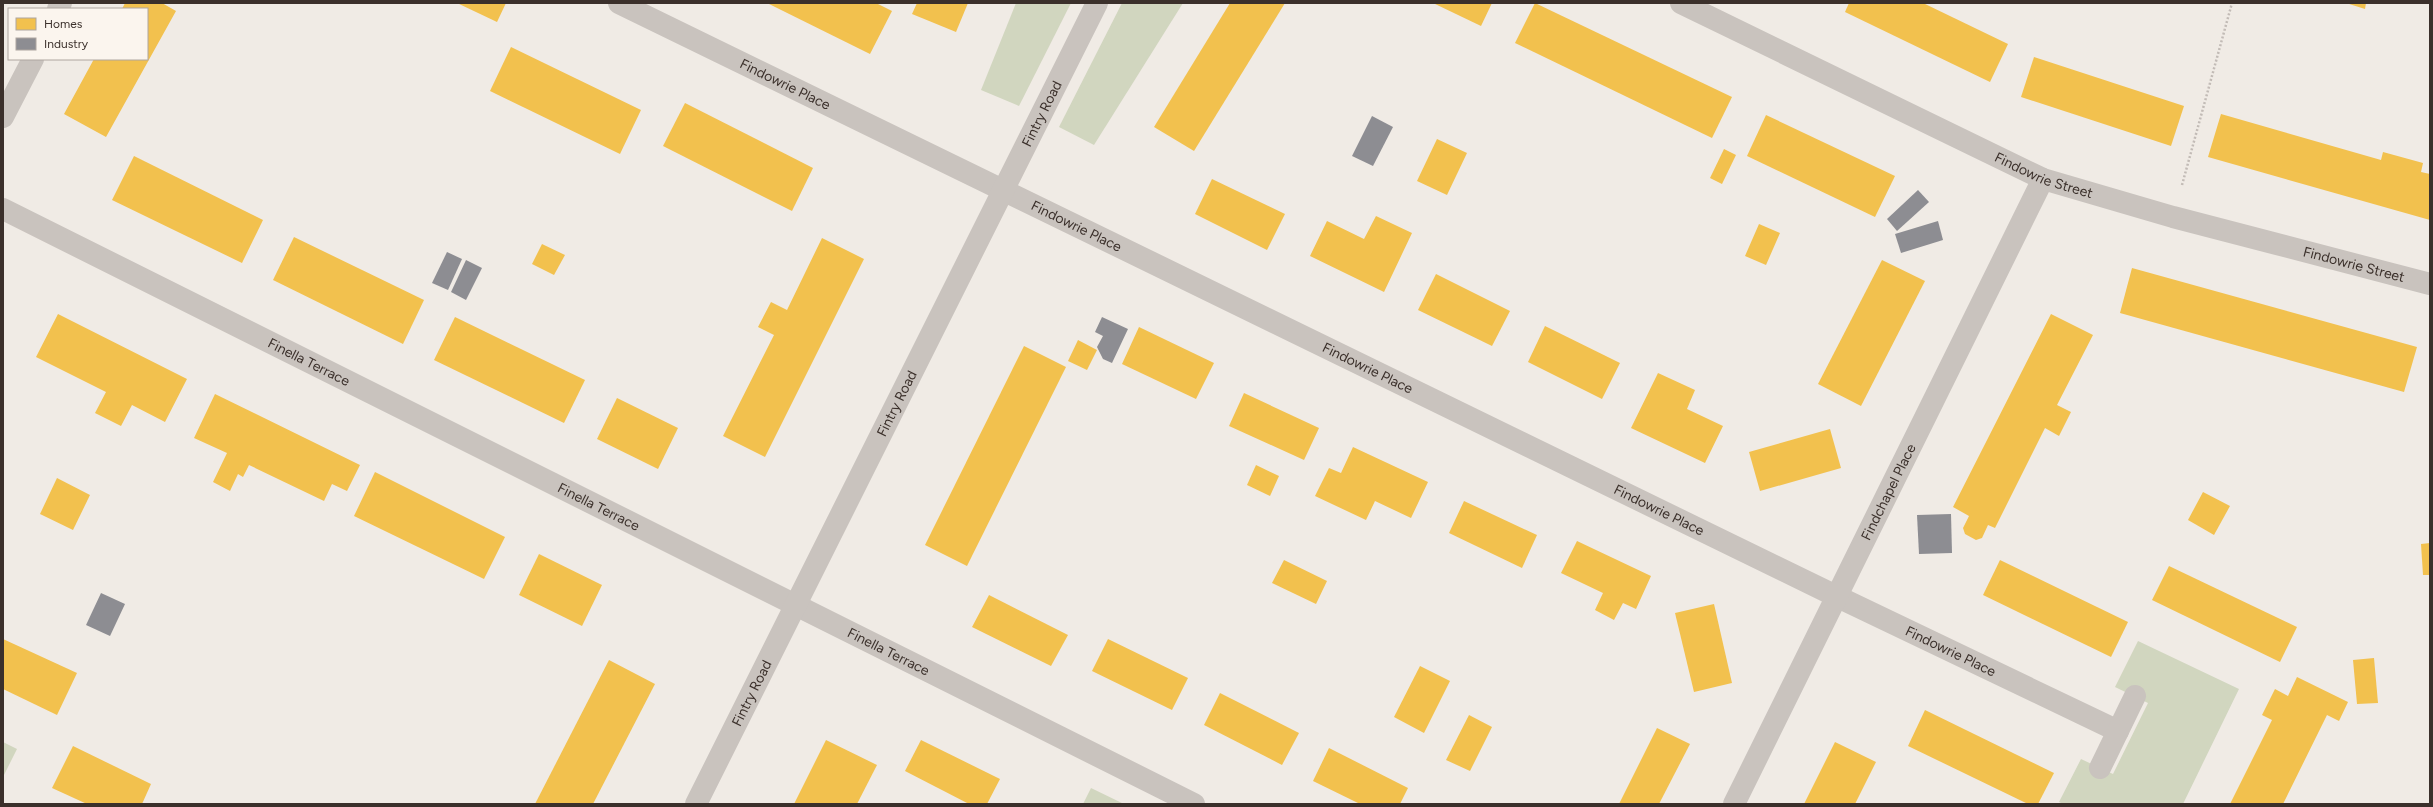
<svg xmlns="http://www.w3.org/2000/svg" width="2433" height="807" viewBox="0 0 2433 807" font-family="Figtree,sans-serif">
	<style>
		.green { fill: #d1d6bf }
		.homes { fill: #f2c14e }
		.industry { fill: #8d8d92 }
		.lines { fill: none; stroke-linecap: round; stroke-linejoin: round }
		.path { stroke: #c2bbb6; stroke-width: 2.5; stroke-dasharray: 2 2; stroke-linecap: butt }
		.minor { stroke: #c9c3be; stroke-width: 22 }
		.labels { text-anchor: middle; stroke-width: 4; stroke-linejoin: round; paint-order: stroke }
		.street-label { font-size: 14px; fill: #3b302b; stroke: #fbf5ee }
	</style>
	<rect width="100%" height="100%" fill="#f0ebe5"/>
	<!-- green -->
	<g class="green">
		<path d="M1016,3H1071L1019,106L981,90Z"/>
		<path d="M1122,3H1183L1094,145L1059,127Z"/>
		<path d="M2138,641L2239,689L2183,804H2063L2059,802L2081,759L2113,774L2148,703L2115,687Z"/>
		<path d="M3,742L17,749L3,777Z"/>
		<path d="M1091,788L1124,804H1083Z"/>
	</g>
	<!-- homes -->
	<g class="homes">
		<path d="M125,3H162L176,11L106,137L64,114L94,59H147V9H122Z"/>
		<path d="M457,3H506L497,22Z"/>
		<path d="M767,3H876L892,11L870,54Z"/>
		<path d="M917,3H968L956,32L912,14Z"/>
		<path d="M1230,3H1285L1194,151L1154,127Z"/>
		<path d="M1433,3H1492L1481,26Z"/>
		<path d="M1535,3L1732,97L1712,138L1515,43Z"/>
		<path d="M1849,3H1923L2008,44L1990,82L1845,12Z"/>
		<path d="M2346,3H2366L2365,9Z"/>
		<path d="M511,47L641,110L620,154L490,91Z"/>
		<path d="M2034,57L2184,106L2171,146L2021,97Z"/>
		<path d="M685,103L813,168L792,211L663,146Z"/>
		<path d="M2221,114L2381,160L2383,152L2423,163L2421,172L2430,174V220L2208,157Z"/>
		<path d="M1766,115L1895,176L1875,217L1747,156Z"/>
		<path d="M1437,139L1467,153L1447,195L1417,181Z"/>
		<path d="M1724,149L1736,155L1722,184L1710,178Z"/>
		<path d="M134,156L263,220L242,263L112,200Z"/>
		<path d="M1212,179L1285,214L1267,250L1195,214Z"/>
		<path d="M1376,216L1412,233L1384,292L1310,256L1327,221L1364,239Z"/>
		<path d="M1759,224L1780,233L1766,265L1745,256Z"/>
		<path d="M294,237L424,300L403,344L273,280Z"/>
		<path d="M822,238L864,259L765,457L723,436L774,335L758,327L771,302L787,310Z"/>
		<path d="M542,244L565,255L554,275L532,264Z"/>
		<path d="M1882,260L1925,281L1861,406L1818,384Z"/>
		<path d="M2132,268L2417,347L2404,392L2120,313Z"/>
		<path d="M1436,274L1510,311L1492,346L1418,310Z"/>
		<path d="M58,314L187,379L165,422L132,405L121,426L95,413L106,392L36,357Z"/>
		<path d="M2051,314L2093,335L2057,405L2071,412L2059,436L2045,428L1995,528L1988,525L1982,538L1976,540L1965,534L1963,528L1969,516L1953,507Z"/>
		<path d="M455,317L585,380L564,423L434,360Z"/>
		<path d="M1545,326L1620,363L1602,399L1528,362Z"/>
		<path d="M1139,327L1214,363L1196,399L1122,364Z"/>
		<path d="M1078,340L1097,350L1087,370L1068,361Z"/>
		<path d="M1024,346L1066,367L967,566L925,545Z"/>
		<path d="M1658,373L1695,390L1687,409L1723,426L1705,463L1631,428Z"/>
		<path d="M1244,393L1319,428L1304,460L1229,426Z"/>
		<path d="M215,394L360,465L347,491L332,484L324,501L249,465L243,477L238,474L230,491L213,482L227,453L194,438Z"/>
		<path d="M617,398L678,428L658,469L597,439Z"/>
		<path d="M1830,429L1841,468L1760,491L1749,452Z"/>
		<path d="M1353,447L1428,482L1411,518L1375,501L1366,520L1315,496L1329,468L1341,473Z"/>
		<path d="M1256,465L1279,476L1270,496L1247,485Z"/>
		<path d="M375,472L505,537L484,579L354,516Z"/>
		<path d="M57,478L90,495L73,530L40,514Z"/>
		<path d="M2203,492L2230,506L2214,535L2188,520Z"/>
		<path d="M1464,501L1537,535L1522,568L1449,533Z"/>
		<path d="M1577,541L1651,576L1636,609L1623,603L1614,620L1595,610L1603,593L1561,573Z"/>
		<path d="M2430,543V575H2423L2421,544Z"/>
		<path d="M539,554L602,585L582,626L519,595Z"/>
		<path d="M1284,560L1327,581L1316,604L1272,583Z"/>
		<path d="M2000,560L2128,622L2111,657L1983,595Z"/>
		<path d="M2169,566L2297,627L2280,662L2152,600Z"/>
		<path d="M989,595L1068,635L1051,666L972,627Z"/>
		<path d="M1714,604L1732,683L1694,692L1675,613Z"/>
		<path d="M3,639L77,673L57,715L3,689Z"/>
		<path d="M1108,639L1188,678L1172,710L1092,671Z"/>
		<path d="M2374,658L2378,703L2357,704L2353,660Z"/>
		<path d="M609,660L655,684L593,804H535Z"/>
		<path d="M1420,666L1450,681L1424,733L1394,717Z"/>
		<path d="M2297,677L2348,702L2339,721L2327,715L2283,804H2230L2272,720L2262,715L2275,689L2288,696Z"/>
		<path d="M1220,693L1299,733L1282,765L1204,725Z"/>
		<path d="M1925,710L2054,773L2038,804H2028L1908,746Z"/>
		<path d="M1469,715L1492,727L1470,771L1446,760Z"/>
		<path d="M1657,728L1690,744L1659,804H1619Z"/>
		<path d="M826,740L877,765L857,804H794Z"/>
		<path d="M921,740L1000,779L987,804H969L905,771Z"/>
		<path d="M1835,742L1876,762L1855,804H1804Z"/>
		<path d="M73,746L151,784L142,804H87L52,788Z"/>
		<path d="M1329,748L1408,788L1400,804H1360L1313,781Z"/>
	</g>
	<!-- industry -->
	<g class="industry">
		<path d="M1372,116L1393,127L1373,166L1352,156Z"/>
		<path d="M1918,190L1929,202L1897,231L1887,219Z"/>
		<path d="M1938,221L1943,240L1901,253L1895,234Z"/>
		<path d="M447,252L462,259L448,290L432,283Z"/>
		<path d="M466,260L482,268L466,300L451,292Z"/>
		<path d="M1102,317L1128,329L1112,363L1103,359L1097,347L1103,336L1095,332Z"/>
		<path d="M1951,514L1952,553L1919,554L1917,515Z"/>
		<path d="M101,593L125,604L110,636L86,625Z"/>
	</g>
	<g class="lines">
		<!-- path -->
		<path class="path" d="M2182,185L2232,3"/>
		<!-- minor -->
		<g class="minor">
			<path id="s1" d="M619,3L1838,597L2118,731"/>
			<path id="s2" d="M1681,3L2043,179L2173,217L2430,284"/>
			<path d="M58,9L61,3"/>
			<path d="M3,117L33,59"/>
			<path id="s3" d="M3,209L1194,804"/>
			<path d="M2100,768L2135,696"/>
			<path id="s4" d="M696,804L1097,3"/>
			<path id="s5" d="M1734,804L2043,179"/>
		</g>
	</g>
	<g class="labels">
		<!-- street labels -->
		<g class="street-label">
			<text dy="5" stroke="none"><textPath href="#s1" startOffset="185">Findowrie Place</textPath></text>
			<text dy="5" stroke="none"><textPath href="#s4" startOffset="772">Fintry Road</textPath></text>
			<text dy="5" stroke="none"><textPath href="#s2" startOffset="402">Findowrie Street</textPath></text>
			<text dy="5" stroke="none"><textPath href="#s1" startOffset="509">Findowrie Place</textPath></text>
			<text dy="5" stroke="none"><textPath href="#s2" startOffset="725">Findowrie Street</textPath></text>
			<text dy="5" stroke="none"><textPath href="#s3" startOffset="342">Finella Terrace</textPath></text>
			<text dy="5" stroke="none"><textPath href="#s1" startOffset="833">Findowrie Place</textPath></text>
			<text dy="5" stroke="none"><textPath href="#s4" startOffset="448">Fintry Road</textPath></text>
			<text dy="5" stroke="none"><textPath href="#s5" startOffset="348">Findchapel Place</textPath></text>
			<text dy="5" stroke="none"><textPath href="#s3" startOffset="666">Finella Terrace</textPath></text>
			<text dy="5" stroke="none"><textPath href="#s1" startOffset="1157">Findowrie Place</textPath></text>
			<text dy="5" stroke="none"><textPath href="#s1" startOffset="1481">Findowrie Place</textPath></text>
			<text dy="5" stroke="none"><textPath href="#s3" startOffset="990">Finella Terrace</textPath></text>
			<text dy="5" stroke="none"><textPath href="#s4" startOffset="124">Fintry Road</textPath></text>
		</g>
	</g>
	<!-- border -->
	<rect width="2433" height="807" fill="none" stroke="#3b302b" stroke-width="8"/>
	<!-- legend -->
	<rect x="8" y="8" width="140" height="52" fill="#fbf5ee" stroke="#aea6a0"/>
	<rect x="16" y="18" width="20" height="12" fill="#f2c14e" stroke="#aea6a0"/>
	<text x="44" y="28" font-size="12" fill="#3b302b">Homes</text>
	<rect x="16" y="38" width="20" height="12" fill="#8d8d92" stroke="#aea6a0"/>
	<text x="44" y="48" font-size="12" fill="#3b302b">Industry</text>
</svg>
